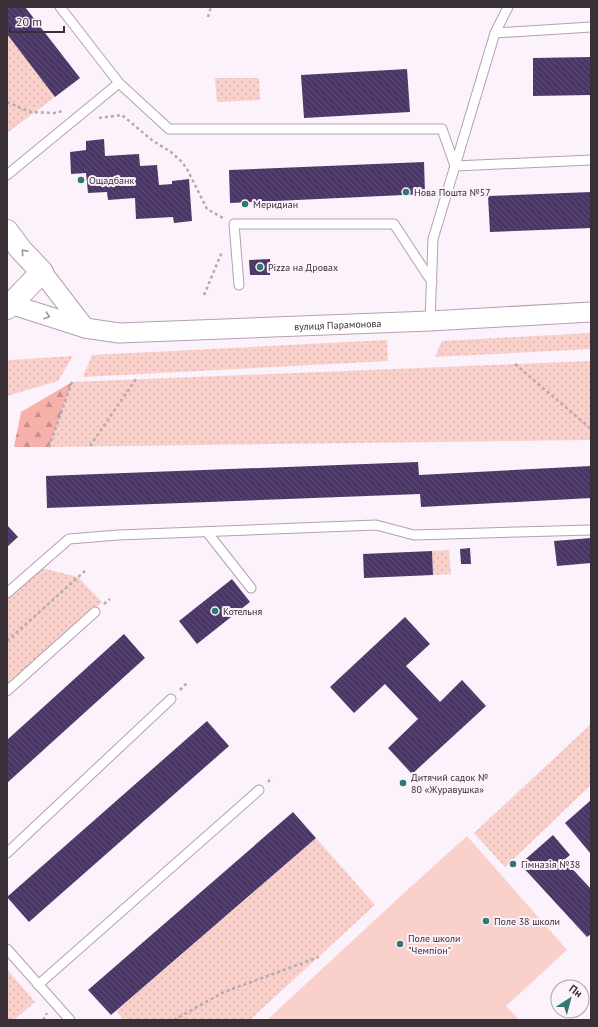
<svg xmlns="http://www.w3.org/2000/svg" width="598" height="1027" viewBox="0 0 598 1027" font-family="'PT Sans',sans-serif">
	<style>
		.green { fill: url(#green-dots) }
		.forest { fill: url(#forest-firs) }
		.pitch { fill: #fad0cb }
		.building { fill: url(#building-back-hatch) }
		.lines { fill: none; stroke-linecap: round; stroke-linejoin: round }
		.lane-casing { stroke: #b59fb3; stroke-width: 11 }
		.street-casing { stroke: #b59fb3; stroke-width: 21 }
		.secondary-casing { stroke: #b59fb3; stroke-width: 24 }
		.path { stroke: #b4aab3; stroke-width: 2.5; stroke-dasharray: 3 3; stroke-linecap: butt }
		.lane { stroke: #fff; stroke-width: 9 }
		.street { stroke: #fff; stroke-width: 19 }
		.secondary { stroke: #fff; stroke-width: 22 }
		.oneway { stroke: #9c979b }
		.poi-dot { fill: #2e7875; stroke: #fcf2fb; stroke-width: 1.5 }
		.labels { text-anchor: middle; stroke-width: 4; stroke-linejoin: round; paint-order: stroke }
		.poi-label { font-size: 10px; fill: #382f37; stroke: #fcf2fb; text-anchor: start }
		.street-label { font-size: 10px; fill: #382f37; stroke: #fcf2fb }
	</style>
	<defs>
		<pattern id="green-dots" width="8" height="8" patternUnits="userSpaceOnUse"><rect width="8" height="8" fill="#fad0cb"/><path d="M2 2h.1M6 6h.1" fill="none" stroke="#d7b3af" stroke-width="1.8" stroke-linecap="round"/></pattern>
		<pattern id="forest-firs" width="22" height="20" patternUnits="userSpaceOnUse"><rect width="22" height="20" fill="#f6b1ab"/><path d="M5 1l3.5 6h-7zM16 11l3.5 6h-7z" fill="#c8908c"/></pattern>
		<pattern id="building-back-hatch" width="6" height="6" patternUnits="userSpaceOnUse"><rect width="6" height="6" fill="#4b3767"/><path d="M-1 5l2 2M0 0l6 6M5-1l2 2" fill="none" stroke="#5d4c75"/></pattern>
	</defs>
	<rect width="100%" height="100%" fill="#fcf2fb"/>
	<!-- green -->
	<g class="green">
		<path d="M7,34L55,97L7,133Z"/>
		<path d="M215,78H259L260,100L217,102Z"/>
		<path d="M591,333V349L435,357L442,341Z"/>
		<path d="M387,340L388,361L83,377L92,355Z"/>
		<path d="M73,356L58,381L7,396V362L10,360Z"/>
		<path d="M591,361V440L49,447L72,382Z"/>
		<path d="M449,550L451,574L433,575L432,551Z"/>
		<path d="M37,567L78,577L102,602L7,690V593Z"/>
		<path d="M591,724V785L505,867L474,833Z"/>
		<path d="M316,838L375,905L250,1020H124L116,1011Z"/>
		<path d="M7,969L35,1002L14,1020H7Z"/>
	</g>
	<!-- forest -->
	<path class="forest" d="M72,382L49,447H14L21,412Z"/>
	<!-- pitch -->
	<path class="pitch" d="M467,836L567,950L506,1006L519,1020H267L405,892Z"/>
	<!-- building -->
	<g class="building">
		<path d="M7,7H25L80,78L55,97L7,34Z"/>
		<path d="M591,57V95L533,96V58Z"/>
		<path d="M407,69L410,112L304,118L301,75Z"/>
		<path d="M104,139L105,156L139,154L140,166L157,165L159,185L172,184V181L189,179L192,221L174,223L173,217L136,219L135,198L108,200L107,192L88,193L86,173L71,174L70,152L86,150V141Z"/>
		<path d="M424,162L425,194L230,203L229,170Z"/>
		<path d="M591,192V228L490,232L488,196Z"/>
		<path d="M270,259V275H250L249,260Z"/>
		<path d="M418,462L419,475L591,466V498L421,507L420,494L47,508L46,476Z"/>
		<path d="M7,525L18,537L7,547Z"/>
		<path d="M591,538V563L557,566L554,541Z"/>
		<path d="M470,548L471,564H461L460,549Z"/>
		<path d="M432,551L433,575L364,578L363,554Z"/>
		<path d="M232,579L250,602L197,644L179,621Z"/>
		<path d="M405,617L430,644L406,666L440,702L462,680L486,706L412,774L388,748L418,719L385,684L354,713L330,687Z"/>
		<path d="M124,634L145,658L7,783V740Z"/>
		<path d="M207,721L229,746L29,922L7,897Z"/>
		<path d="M591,800V854L565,823Z"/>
		<path d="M293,812L316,838L111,1015L88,990Z"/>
		<path d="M553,835L570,855L564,860L591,889V934L587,937L520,864Z"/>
	</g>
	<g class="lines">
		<!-- lane casing -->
		<g class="lane-casing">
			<g id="lane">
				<path d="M495,33L591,27"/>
				<path d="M119,83L169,129H442L455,166L591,160"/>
				<path d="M7,175L119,83L60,7"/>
				<path d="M239,285L234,224H394L432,282"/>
				<path d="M430,321L433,239L495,33L508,7"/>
				<path d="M207,532L251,588"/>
				<path d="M7,593L69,539L118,535L376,525L414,535L591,530"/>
				<path d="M7,691L95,612"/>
				<path d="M7,853L171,699"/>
				<path d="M7,949L70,1020"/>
				<path d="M38,985L259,790"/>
			</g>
		</g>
		<!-- street casing -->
		<g class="street-casing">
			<g id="street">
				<path d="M42,272L85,328"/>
				<path id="s1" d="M10,304L85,328L119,333L430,321L591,312"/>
			</g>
		</g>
		<!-- secondary casing -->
		<g class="secondary-casing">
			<path id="secondary" d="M7,231L21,250L42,272L7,308"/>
		</g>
		<!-- path -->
		<g class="path">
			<path d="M208,17L211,7"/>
			<path d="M7,102L30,112L56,113L62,111"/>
			<path d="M99,118L122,115L153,141L171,152L182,162L187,169L207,209L223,218"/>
			<path d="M204,295L222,252"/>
			<path d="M515,364L591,429"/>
			<path d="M90,446L136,379"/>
			<path d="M49,447L72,382"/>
			<path d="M104,604L110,599"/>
			<path d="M7,641L85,571"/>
			<path d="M180,690L187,683"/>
			<path d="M268,782L272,777"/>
			<path d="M43,1020L47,1013"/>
			<path d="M174,1020L224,992L319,957"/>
		</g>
		<!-- lane -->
		<use href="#lane" class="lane"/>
		<!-- street -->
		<use href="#street" class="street"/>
		<!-- secondary -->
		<use href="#secondary" class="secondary"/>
	</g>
	<!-- one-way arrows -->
	<defs><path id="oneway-chevron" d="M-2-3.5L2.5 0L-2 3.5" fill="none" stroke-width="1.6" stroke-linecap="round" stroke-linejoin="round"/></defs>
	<g class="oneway">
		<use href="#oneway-chevron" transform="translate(24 252) rotate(-131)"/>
		<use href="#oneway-chevron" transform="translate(47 316) rotate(18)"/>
	</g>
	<!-- markers -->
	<g class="poi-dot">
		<circle cx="81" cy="180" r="4"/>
		<circle cx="406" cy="192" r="4"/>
		<circle cx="245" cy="204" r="4"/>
		<circle cx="260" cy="267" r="4"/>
		<circle cx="215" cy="611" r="4"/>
		<circle cx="403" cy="783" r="4"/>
		<circle cx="513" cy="864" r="4"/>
		<circle cx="486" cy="921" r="4"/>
		<circle cx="400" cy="944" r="4"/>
	</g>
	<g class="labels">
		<!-- poi labels -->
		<g class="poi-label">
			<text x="89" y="184">Ощадбанк</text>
			<text x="414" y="196">Нова Пошта №57</text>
			<text x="253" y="208">Меридиан</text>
			<text x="268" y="271">Pizza на Дровах</text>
			<text x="223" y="615">Котельня</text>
			<text x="411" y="781">Дитячий садок №<tspan x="411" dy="12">80 «Журавушка»</tspan></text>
			<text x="521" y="868">Гімназія №38</text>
			<text x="494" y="925">Поле 38 школи</text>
			<text x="408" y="942">Поле школи<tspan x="408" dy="12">"Чемпіон"</tspan></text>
		</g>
		<!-- street labels -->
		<g class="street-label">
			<text dy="4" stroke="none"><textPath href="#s1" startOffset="332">вулиця Парамонова</textPath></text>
		</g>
	</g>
	<!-- border -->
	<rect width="598" height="1027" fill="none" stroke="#382f37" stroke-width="16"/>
	<!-- north arrow -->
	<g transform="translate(570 999) rotate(36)"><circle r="19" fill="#fcf2fb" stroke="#aea4ad"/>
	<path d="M0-3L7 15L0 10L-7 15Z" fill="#2e7875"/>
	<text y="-6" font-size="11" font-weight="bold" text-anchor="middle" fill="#382f37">Пн</text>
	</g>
	<!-- scale -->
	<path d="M10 26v6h54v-6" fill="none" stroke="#382f37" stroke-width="2"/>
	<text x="16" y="26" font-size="12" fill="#382f37" stroke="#fcf2fb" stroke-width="3" paint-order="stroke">20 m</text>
</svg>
